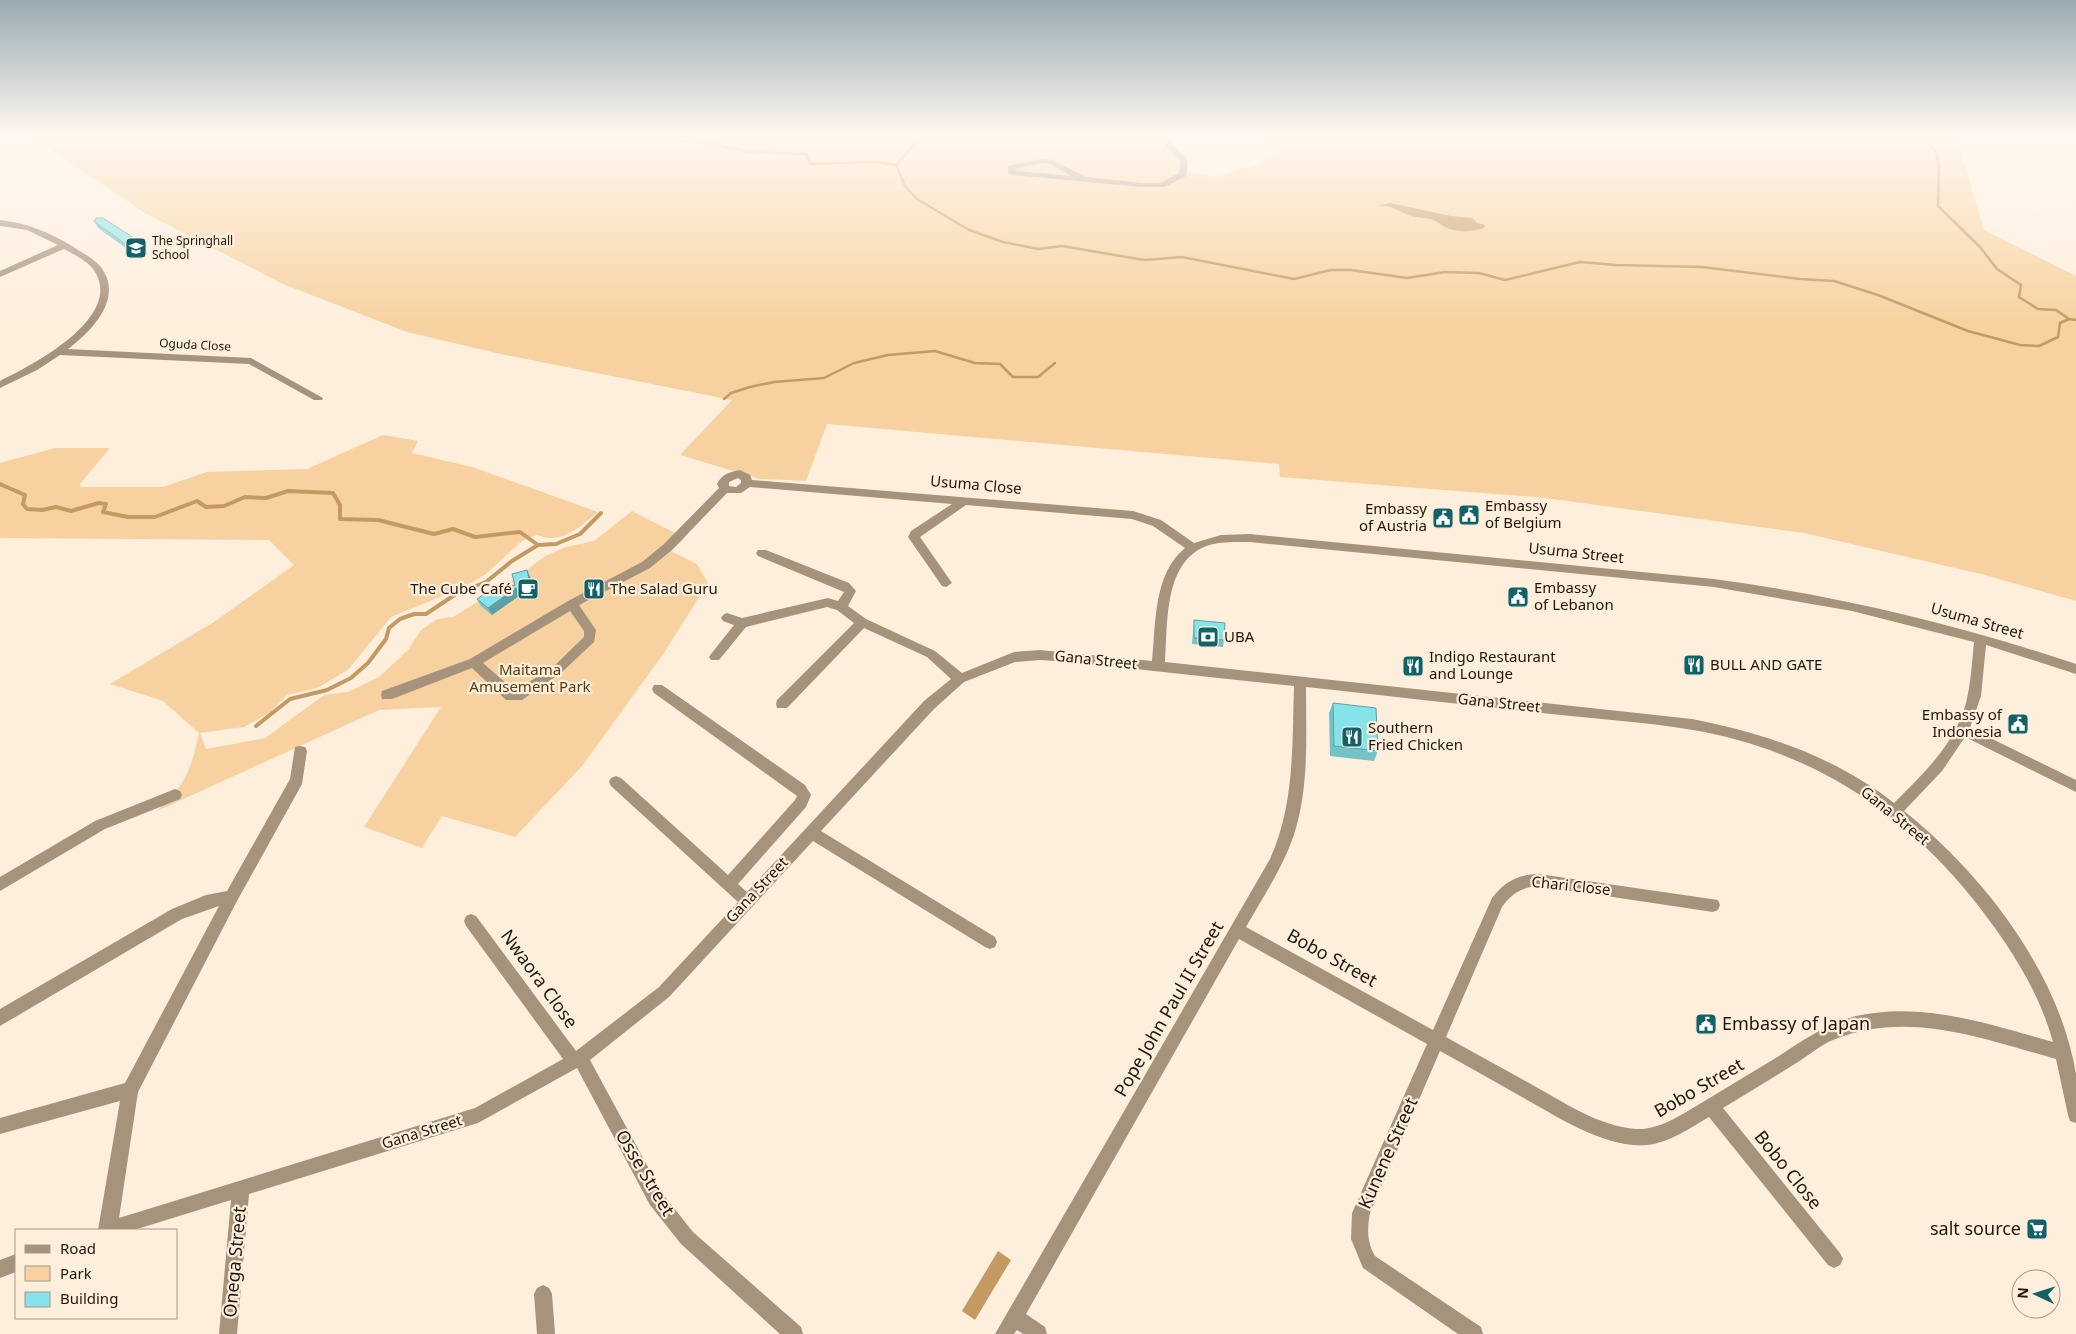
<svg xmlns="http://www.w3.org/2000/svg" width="2076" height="1334" viewBox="0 0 2076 1334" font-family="'Noto Sans',sans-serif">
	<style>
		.green { fill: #f7d2a0 }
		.water { fill: #c49a62 }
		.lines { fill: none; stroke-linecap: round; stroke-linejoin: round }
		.stream-far1 { stroke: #c49a62; stroke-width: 2.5 }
		.stream { stroke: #c49a62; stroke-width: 4 }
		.street { fill: #a6937c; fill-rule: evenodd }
		.wall { fill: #73c3c8 }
		.shaded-wall { fill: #5e9fa3 }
		.building { fill: #86e3e9; stroke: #5e9fa3 }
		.labels { text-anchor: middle; stroke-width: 4.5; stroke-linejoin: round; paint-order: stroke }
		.far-poi-label { font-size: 12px; fill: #1d170e; stroke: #feefdd; text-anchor: start }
		.far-street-label { font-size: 12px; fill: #1d170e; stroke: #feefdd }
		.street-label { font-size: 15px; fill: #1d170e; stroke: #feefdd }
		.poi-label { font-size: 15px; fill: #1d170e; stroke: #feefdd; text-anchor: start }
		.park-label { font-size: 15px; fill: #593c0e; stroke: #feefdd }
		.near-street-label { font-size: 18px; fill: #1d170e; stroke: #feefdd }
		.near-poi-label { font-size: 18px; fill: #1d170e; stroke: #feefdd; text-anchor: start }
	</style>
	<rect width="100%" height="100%" fill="#feefdd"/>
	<!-- green -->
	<g class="green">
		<path d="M31,136H1137L1162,139V146C1172,152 1180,156 1180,169L1216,177L1239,169L1253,167L1284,151L1268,143L1284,136H1570L1614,138L1956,136L1984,230L2076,276V601L1985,575L1804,533L1545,498L1280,477L1279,464L827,424L806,481L760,479L680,455L732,400L505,355L407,332L283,284L145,213Z"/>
		<path d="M383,435L418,441L412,453L472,467L598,512C580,527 562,545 537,535L522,541L486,574L464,587L391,617L348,670L317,688L287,695L269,713L244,727L200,733L206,749L265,738L324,695L348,692L379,677L408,650L421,630L437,619L453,617L523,573L545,556L566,547L594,541L632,511L685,538L671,551L697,564L708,583L664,653L583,765L515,837L442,816L422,848L364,827L441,707L379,710L157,811C186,785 191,770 199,733L163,701L110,684L214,622L294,565L269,540L0,538V463L55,448H110L80,484L81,487H163L207,472L307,469Z"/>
	</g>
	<!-- water -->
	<g class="water">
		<path d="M1390,203L1451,216L1472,218L1477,223L1485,225L1484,228C1472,232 1457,233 1445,227C1442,226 1439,222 1435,221C1427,217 1420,218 1412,216C1397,212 1392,203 1374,207Z"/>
		<path d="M998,1251L1011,1260L975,1320L962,1311Z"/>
	</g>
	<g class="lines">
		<!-- stream-far1 -->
		<g class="stream-far1">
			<path d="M663,136L682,141L695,140L749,152L806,154L810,164L875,162L896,165L905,186L917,199L969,230L1003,242L1038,249L1062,246L1144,260L1182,257L1294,279L1331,270H1351L1407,278L1445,272L1479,273L1505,280L1580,262L1616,265L1702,267L1800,279L1834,281L1878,295L1968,331L2020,345L2039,346L2058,337L2060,323L2069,319"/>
			<path d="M1930,136L1926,140L1936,152L1939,166L1938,206L1980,247L1997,269L2021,285L2019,297L2038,309L2056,310L2069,319L2076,320"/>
			<path d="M896,165L922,136"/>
			<path d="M724,399L731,393L750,387L774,382L824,378L854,363L888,355L935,351L975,363L1000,364L1013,377H1038L1055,363"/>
		</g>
		<!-- stream -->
		<g class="stream">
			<path d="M0,484L25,495L23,504L27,509L42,510L56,507L71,511L99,503L106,504L103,512L128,517H155L197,501L206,507L224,506L245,497L266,498L288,491L333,493L340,505V519L378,520L434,534L453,529L475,537L520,532L538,545"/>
			<path d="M256,726L290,699L327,690L351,678L368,663L386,639L389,628L400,619L414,614H426L456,594L486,582L512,561L538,545L556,544L580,534L601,513"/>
		</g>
		<!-- street -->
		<g class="street">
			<path d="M1164,136H1172L1171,143L1188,161L1186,176L1165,187H1141L1012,175L1008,173V166L1041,159L1052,160L1086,177L1141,183H1160L1179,173L1180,161L1163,143ZM1041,163L1050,164L1071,176L1016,171L1015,169Z"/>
			<path d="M0,220C27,223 49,232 72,246C81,252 93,258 100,266C125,297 92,331 68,349L251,358L323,398L322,400H314L249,364L60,355L37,370L0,388V381C33,365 127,316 93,269C86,260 73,254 64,249L0,277V271L58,245L27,230L0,226Z"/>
			<path d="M740,470L750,475L752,480L1133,511L1161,520L1194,543L1221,535L1250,534L1714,579C1839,596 1956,624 2076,664V674L1986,645L1981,696L1970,728L2076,780V792L1965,737L1942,771L1904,811C1983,874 2059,972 2076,1074C2076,1089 2076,1107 2076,1123L2070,1121L2068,1115L2056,1059C1985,1039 1906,1009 1833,1040C1821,1045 1809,1055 1798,1062C1773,1078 1748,1093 1723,1108L1840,1253L1843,1259L1840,1265L1834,1268L1828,1265L1709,1117C1690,1128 1669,1143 1647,1145C1605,1149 1555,1115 1520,1096C1494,1081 1467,1066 1440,1051L1370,1213C1367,1229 1367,1242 1375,1256L1481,1327L1483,1334H1458L1363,1268L1351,1239L1352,1213L1427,1044L1239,939L1026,1314L1045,1327L1047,1334H1023L1017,1330L1014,1334H995L1270,859C1295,804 1292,744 1294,686L1070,662L1040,660L1015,662L964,682L934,709L821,831L995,937L997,942L995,947L990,949L985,947L813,841L669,997L590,1060L662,1193L693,1232L801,1327L803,1334H780L681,1244L650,1205L577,1068L478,1123L249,1194L237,1334H219L231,1200L134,1230H98L120,1101L0,1134V1118L125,1083L219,906L182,919L0,1026V1009L172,909L206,895L227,891L290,779L295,747L300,746L305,747L307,751L302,784L237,901L138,1092L119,1218L475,1108L563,1059L466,926L464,921L466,916L471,914L476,916L576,1051L659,987L738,902L611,786L609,782L611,778L616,776L621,778L728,875L795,800L797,796L654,693L652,689L654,685H662L805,785L811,795L806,807L738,884L747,892L924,701L951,679L927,657L864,628L787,708H777L776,704L777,700L854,623L837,610L827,607L746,627L719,660H711L709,657L711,654L734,625L723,621L721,618L723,615L727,613L742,618L828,598L838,601L844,592L758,556L756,553L758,550H766L849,583L856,591L848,606L866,619L935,651L962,673L1014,652L1040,650L1152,661C1156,624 1153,574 1185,548L1153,526L1132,519L966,505L920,537L952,583L946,587L942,586L908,537L911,531L952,504L750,487L741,493H727L672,550L650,568L579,605L596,630L594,642L562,672L522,700H506L472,668L392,699H382L381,695L382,691L470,659L568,601L642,562L664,544L719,488L717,484C722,474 729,472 740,470ZM738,478L741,480V483L736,487L729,486V482ZM1250,542L1714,587L1852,611L1974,642C1972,662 1971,683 1966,703C1955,744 1923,774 1894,803C1836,757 1764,733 1692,719L1165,662C1168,626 1163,565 1204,547C1218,541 1235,542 1250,542ZM570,611L584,631V637L554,666L515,691L483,663ZM1306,687C1388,696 1469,705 1551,714C1598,719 1646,722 1693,730C1808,750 1900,808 1973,899C2007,942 2038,988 2053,1042C1989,1024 1922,1001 1856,1016C1828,1023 1803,1040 1779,1056C1752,1072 1725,1089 1698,1105C1679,1116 1659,1130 1636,1129C1599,1126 1567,1104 1536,1087C1506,1070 1476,1054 1446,1037L1502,907C1512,893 1522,887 1539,886L1713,912L1718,910L1720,905L1718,900L1539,874C1518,874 1504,882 1492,898L1433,1030L1246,927C1264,895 1286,863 1296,828C1309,783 1306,733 1306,687Z"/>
			<path d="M175,789L180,791L182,795L180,799L105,829L0,891V877L95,821Z"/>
			<path d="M16,1254V1272L0,1278V1260Z"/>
			<path d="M543,1285L549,1288L552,1294L555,1334H537L534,1294L537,1288Z"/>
		</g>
	</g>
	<!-- wall -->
	<g class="wall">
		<path d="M94,221L145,249L134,254L98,228Z"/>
		<path d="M527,570L530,577L535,594L520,598L519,596L492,615L481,606L477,599L497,590L515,585Z"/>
		<path d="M1194,620L1224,640L1223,647L1192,644Z"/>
		<path d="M1333,703L1378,751L1374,761L1330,756L1329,713Z"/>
	</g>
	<!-- shaded-wall -->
	<g class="shaded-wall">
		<path d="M140,242L145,249L134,254L129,247Z"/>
		<path d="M527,570L530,577L535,594L520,598L519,596L492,615L488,608L516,588Z"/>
	</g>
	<!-- building -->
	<g class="building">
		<path d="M96,218H103L140,242L129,247L94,221Z"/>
		<path d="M527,570L531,587L517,591L516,588L488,608L477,599L494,587L497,590L515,585L512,574Z"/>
		<path d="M1194,620L1225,623L1224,640L1194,638Z"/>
		<path d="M1333,703L1376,708L1378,751L1334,746Z"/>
	</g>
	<!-- sky -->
	<linearGradient id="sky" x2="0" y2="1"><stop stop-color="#99aab2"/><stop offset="0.42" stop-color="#fff8f0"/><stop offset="1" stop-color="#fff8f0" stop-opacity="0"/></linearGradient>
	<rect width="2076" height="323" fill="url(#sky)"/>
	<!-- icons -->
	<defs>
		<g id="school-square" transform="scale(1.125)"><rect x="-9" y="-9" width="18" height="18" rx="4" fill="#116266" stroke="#feefdd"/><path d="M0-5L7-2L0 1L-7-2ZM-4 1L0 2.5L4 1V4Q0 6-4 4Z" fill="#fff"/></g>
		<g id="civic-square" transform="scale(1.125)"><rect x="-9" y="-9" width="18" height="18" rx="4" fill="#116266" stroke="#feefdd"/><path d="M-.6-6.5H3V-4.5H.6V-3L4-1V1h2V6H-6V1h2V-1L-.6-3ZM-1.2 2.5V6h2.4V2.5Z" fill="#fff"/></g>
		<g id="cafe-square" transform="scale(1.125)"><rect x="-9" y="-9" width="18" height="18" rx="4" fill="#116266" stroke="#feefdd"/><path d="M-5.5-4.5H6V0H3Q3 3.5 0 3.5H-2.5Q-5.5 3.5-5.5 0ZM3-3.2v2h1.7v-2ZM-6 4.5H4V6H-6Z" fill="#fff"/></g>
		<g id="restaurant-square" transform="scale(1.125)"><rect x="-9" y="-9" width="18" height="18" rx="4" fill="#116266" stroke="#feefdd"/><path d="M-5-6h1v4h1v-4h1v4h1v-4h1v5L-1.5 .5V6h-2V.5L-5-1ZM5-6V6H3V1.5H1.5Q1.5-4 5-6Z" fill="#fff"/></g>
		<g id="bank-square" transform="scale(1.125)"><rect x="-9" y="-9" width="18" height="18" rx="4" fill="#116266" stroke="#feefdd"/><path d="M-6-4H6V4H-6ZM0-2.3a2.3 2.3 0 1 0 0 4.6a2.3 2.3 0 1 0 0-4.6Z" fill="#fff"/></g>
		<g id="supermarket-square" transform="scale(1.125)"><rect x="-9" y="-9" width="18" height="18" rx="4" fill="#116266" stroke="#feefdd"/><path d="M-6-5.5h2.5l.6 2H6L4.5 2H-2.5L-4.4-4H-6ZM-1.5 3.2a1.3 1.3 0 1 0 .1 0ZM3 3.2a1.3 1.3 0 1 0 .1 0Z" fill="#fff"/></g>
	</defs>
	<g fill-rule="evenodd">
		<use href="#school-square" x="136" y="248"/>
		<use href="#civic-square" x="1469" y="515"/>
		<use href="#civic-square" x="1443" y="518"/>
		<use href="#cafe-square" x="528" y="589"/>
		<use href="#restaurant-square" x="594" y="589"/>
		<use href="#civic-square" x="1518" y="597"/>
		<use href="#bank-square" x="1208" y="637"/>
		<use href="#restaurant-square" x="1694" y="665"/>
		<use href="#restaurant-square" x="1413" y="666"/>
		<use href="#civic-square" x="2018" y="724"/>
		<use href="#restaurant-square" x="1352" y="737"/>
		<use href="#civic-square" x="1706" y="1024"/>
		<use href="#supermarket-square" x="2037" y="1229"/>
	</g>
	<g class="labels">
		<!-- far-poi labels -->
		<g class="far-poi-label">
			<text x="152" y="245">The Springhall<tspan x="152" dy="14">School</tspan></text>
		</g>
		<!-- far-street labels -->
		<g class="far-street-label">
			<text transform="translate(195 345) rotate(3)" y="4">Oguda Close</text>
		</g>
		<!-- street labels -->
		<g class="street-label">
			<text transform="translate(976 485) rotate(5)" y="5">Usuma Close</text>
			<text transform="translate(1576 553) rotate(6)" y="5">Usuma Street</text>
			<text transform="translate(1977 621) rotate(16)" y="5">Usuma Street</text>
			<text transform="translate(1096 660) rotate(6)" y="5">Gana Street</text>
			<text transform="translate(1499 703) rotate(6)" y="5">Gana Street</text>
			<text transform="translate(1895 816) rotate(39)" y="5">Gana Street</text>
			<text transform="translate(1571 886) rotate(6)" y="5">Chari Close</text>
			<text transform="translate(757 890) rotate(-47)" y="5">Gana Street</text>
			<text transform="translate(422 1132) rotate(-17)" y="5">Gana Street</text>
		</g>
		<!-- poi labels -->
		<g class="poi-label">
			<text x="1485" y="511">Embassy<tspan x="1485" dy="17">of Belgium</tspan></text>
			<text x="1427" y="514" text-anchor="end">Embassy<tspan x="1427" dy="17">of Austria</tspan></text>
			<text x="1534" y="593">Embassy<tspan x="1534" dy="17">of Lebanon</tspan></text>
			<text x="512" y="594" text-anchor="end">The Cube Café</text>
			<text x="610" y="594">The Salad Guru</text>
			<text x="1224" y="642">UBA</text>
			<text x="1429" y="662">Indigo Restaurant<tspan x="1429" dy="17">and Lounge</tspan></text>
			<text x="1710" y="670">BULL AND GATE</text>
			<text x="2002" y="720" text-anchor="end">Embassy of<tspan x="2002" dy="17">Indonesia</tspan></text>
			<text x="1368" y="733">Southern<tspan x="1368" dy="17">Fried Chicken</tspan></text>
		</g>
		<!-- park labels -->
		<g class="park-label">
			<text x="530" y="675">Maitama<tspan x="530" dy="17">Amusement Park</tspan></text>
		</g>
		<!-- near-street labels -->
		<g class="near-street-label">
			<text transform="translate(1332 958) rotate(29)" y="6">Bobo Street</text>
			<text transform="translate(539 979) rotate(54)" y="6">Nwaora Close</text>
			<text transform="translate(1169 1009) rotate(-60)" y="6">Pope John Paul II Street</text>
			<text transform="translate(1699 1088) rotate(-30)" y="6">Bobo Street</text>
			<text transform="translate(1388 1153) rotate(-66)" y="6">Kunene Street</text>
			<text transform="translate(1788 1170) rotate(51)" y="6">Bobo Close</text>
			<text transform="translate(645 1173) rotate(59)" y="6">Osse Street</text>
			<text transform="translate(235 1262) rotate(-85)" y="6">Onega Street</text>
		</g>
		<!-- near-poi labels -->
		<g class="near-poi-label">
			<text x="1722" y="1030">Embassy of Japan</text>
			<text x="2021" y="1235" text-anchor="end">salt source</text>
		</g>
	</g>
	<!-- legend -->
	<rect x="15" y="1229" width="162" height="90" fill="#feefdd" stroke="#a4998a"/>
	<rect x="25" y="1245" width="25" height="8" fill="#a6937c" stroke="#a4998a"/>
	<text x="60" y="1254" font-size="15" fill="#1d170e">Road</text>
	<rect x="25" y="1266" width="25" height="15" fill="#f7d2a0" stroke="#a4998a"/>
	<text x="60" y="1279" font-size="15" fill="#1d170e">Park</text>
	<rect x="25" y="1292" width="25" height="15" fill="#86e3e9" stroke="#a4998a"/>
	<text x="60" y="1304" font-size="15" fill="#1d170e">Building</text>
	<!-- north arrow -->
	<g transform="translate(2036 1294) rotate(274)"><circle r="24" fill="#feefdd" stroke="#a4998a"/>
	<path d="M0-4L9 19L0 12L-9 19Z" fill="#116266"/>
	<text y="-8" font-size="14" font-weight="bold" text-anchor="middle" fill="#1d170e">N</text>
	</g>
</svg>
